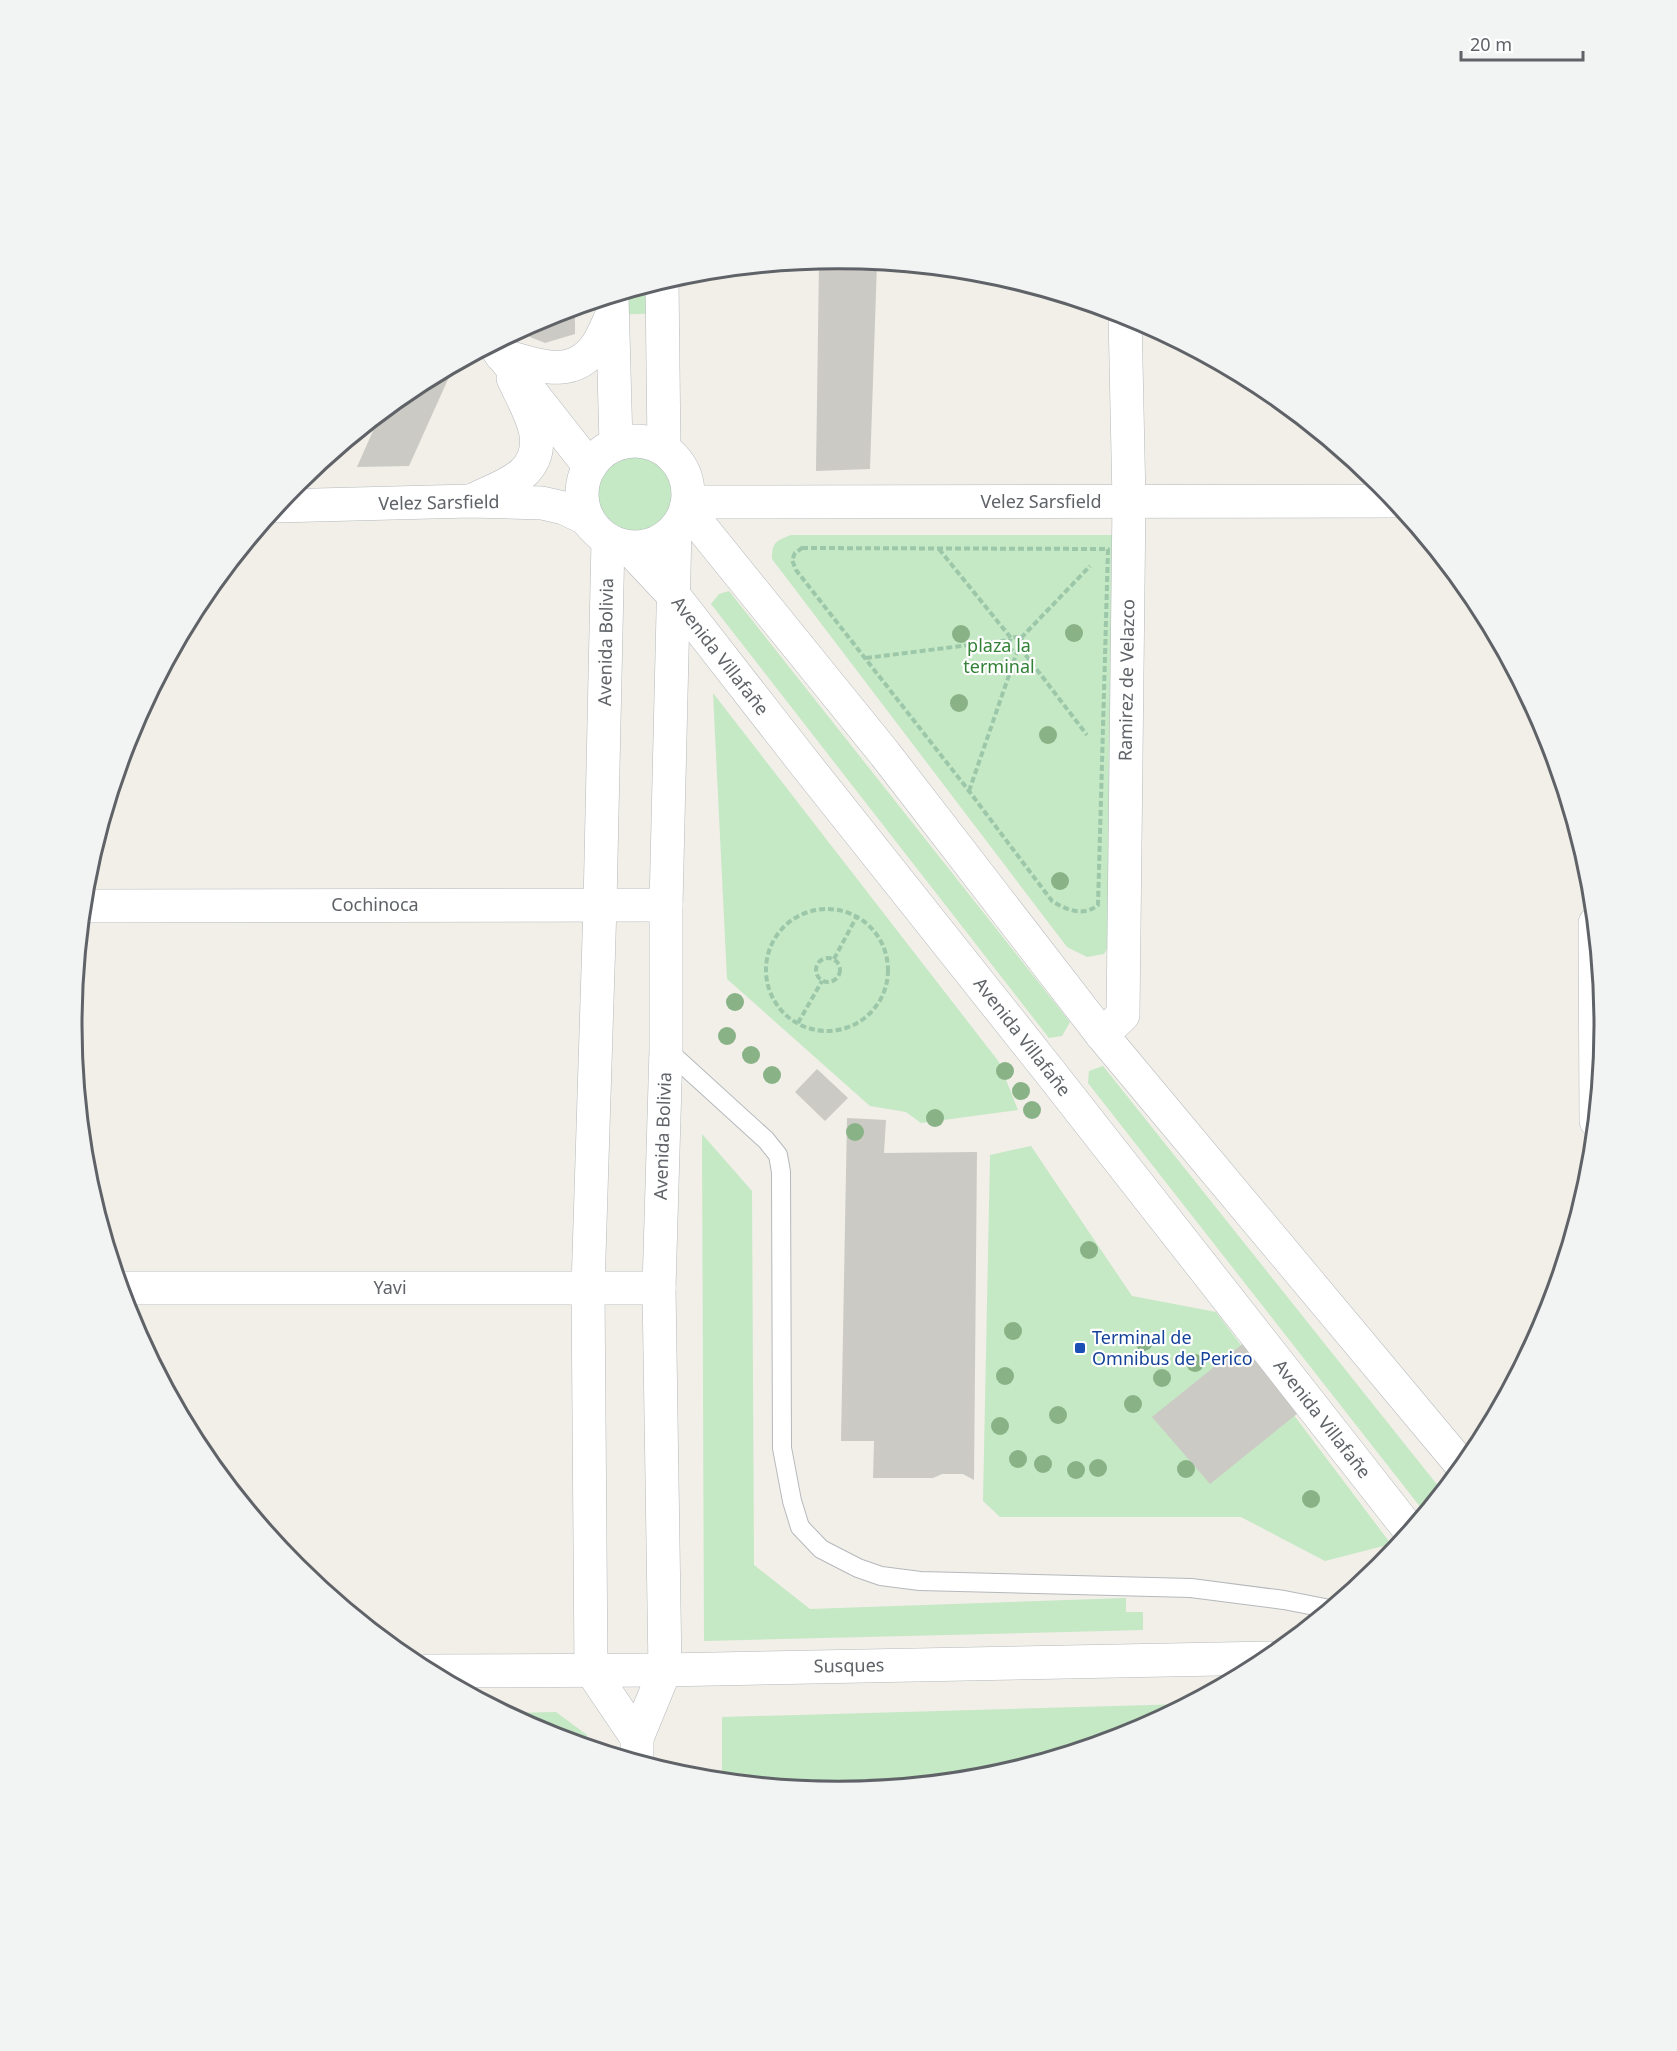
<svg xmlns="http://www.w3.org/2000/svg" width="1677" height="2051" viewBox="0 0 1677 2051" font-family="'Noto Sans',sans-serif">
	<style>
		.green { fill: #c5e8c5 }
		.building { fill: #cccac5 }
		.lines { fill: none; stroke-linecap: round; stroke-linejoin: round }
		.service-casing { stroke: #b5b8bc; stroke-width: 20 }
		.minor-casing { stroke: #b5b8bc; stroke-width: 34 }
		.tertiary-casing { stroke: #b5b8bc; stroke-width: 34 }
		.path { stroke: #9cc7a9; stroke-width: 4; stroke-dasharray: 6 3; stroke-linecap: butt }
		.service { stroke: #fff; stroke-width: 18 }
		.minor { stroke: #fff; stroke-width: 33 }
		.tertiary { stroke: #fff; stroke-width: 33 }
		.tree { fill: #89b387 }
		.transit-dot { fill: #1a4fb4; stroke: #fff; stroke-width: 2 }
		.labels { text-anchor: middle; stroke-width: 4.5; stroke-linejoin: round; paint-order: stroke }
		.street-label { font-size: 18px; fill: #5f6368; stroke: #fff }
		.park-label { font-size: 18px; fill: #348238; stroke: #fff }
		.transit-label { font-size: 18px; fill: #164399; stroke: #fff; text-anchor: start }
		.rim { fill: none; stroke: #5f6368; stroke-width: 3 }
	</style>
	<rect width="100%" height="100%" fill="#f1efe8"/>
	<!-- green -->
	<g class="green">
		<path d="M662,282V313L612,315V297Z"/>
		<path d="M639,450C716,470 665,556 623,537C615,534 606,522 599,516C583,500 593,473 609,460C618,453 628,451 639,450Z"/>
		<path d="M791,535H1122L1114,937L1104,954L1087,957L1067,947L772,559C772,542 776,541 791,535Z"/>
		<path d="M729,591L1070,1022L1062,1036L1049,1038L711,604L719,594Z"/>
		<path d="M713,693L999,1062L1018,1110L921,1123L906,1112L870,1106L727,979Z"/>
		<path d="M1103,1066L1443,1492L1425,1513L1088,1083L1089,1071Z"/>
		<path d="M702,1134L752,1191L754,1565L810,1609L1126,1598V1612H1143V1630L704,1641Z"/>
		<path d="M1031,1146L1132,1296L1216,1312L1391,1544L1325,1561L1241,1517H1000L983,1501L990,1155Z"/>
		<path d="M1187,1704L1132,1734L988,1777L838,1792L722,1781V1717Z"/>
		<path d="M556,1712L587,1735V1746L545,1734L506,1713Z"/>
	</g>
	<!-- building -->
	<g class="building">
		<path d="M839,259L877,263L870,469L816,471L819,261Z"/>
		<path d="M575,308V334L545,343L530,337L526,328L545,317Z"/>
		<path d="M454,366L409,466L357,467L380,415L413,388Z"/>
		<path d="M817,1069L848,1098L825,1121L795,1092Z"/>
		<path d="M847,1118L886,1120L884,1153L977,1152L974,1480L963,1474H942L933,1478H873L874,1441H841Z"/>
		<path d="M1245,1342L1303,1409L1210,1484L1152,1417Z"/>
	</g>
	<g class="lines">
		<!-- service casing -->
		<g class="service-casing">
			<path id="service" d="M666,1049L766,1140L778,1155L781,1172L782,1448L792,1501L800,1527L821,1549L858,1568L881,1576L920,1581L1191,1588L1284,1600L1330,1609"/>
		</g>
		<!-- minor casing -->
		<g class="minor-casing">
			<g id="minor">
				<path d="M501,355C535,364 572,382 597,345C603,336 607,325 612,315"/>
				<path d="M473,500C489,492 510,485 523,473C553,445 526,407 513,378"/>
				<path d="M688,502L1395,501"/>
				<path d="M278,506L470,501L542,503L564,508L585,518L593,527"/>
				<path d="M84,906L666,905"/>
				<path d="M1102,1035L1123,1015L1129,501L1125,315"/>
				<path d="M121,1288H659"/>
				<path d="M428,1671L665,1670L1270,1658"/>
			</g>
		</g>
		<!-- tertiary casing -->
		<g class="tertiary-casing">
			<g id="tertiary">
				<path d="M662,282L664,449"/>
				<path d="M612,297L616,444"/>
				<path d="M494,345L590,467"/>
				<circle cx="635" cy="494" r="53"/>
				<path d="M686,508L885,754L1102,1035L1463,1467"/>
				<path d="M608,540L600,905L588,1288L591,1670L637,1738"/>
				<path d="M628,547L675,597L802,760L1050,1072L1410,1531"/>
				<path d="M1595,923L1596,1121"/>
				<path d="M637,1762V1738L665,1670L659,1288L666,1049V905L675,529"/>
			</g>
		</g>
		<!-- path -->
		<g class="path">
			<path d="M802,548L1108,549L1098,905C1084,917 1066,910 1052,901L969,791L796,570L792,560L795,553Z"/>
			<path d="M939,549L1011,638"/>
			<path d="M1021,638L1090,566"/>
			<path d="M1021,649L1015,652L1010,649L1008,645L1011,638L1016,637L1021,638L1023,645L1021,649L1087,735"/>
			<path d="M866,658L1009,640"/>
			<path d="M969,791L1017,652"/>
			<circle cx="827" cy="970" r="61"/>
			<circle cx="828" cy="970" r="12"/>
			<path d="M834,959L857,916"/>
			<path d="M798,1023L822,981"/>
		</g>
		<!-- service -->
		<use href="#service" class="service"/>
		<!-- minor -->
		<use href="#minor" class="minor"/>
		<!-- tertiary -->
		<use href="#tertiary" class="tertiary"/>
	</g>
	<!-- trees -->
	<g class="tree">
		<circle cx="1074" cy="633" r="9"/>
		<circle cx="961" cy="634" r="9"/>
		<circle cx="959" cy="703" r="9"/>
		<circle cx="1048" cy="735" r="9"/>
		<circle cx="1060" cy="881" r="9"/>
		<circle cx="735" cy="1002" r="9"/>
		<circle cx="727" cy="1036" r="9"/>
		<circle cx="751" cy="1055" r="9"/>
		<circle cx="1005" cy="1071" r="9"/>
		<circle cx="772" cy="1075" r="9"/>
		<circle cx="1021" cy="1091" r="9"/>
		<circle cx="1032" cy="1110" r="9"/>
		<circle cx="935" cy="1118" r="9"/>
		<circle cx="855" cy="1132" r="9"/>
		<circle cx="1089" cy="1250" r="9"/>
		<circle cx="1013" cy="1331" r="9"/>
		<circle cx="1144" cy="1342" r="9"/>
		<circle cx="1195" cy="1363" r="9"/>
		<circle cx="1005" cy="1376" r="9"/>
		<circle cx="1162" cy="1378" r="9"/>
		<circle cx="1133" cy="1404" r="9"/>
		<circle cx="1058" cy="1415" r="9"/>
		<circle cx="1000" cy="1426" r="9"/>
		<circle cx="1018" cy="1459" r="9"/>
		<circle cx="1043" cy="1464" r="9"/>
		<circle cx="1098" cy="1468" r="9"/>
		<circle cx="1186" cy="1469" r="9"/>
		<circle cx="1076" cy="1470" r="9"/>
		<circle cx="1311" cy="1499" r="9"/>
	</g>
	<!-- markers -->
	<rect class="transit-dot" x="1074" y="1342" width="12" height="12" rx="3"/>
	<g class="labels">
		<!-- street labels -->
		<g class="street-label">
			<text x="1041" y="508">Velez Sarsfield</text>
			<text transform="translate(439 503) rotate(-1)" y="6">Velez Sarsfield</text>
			<text transform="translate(606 642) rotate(-89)" y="6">Avenida Bolivia</text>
			<text transform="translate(720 656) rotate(52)" y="6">Avenida Villafañe</text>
			<text transform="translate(1127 680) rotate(-89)" y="6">Ramirez de Velazco</text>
			<text x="375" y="911">Cochinoca</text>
			<text transform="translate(1022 1037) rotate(52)" y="6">Avenida Villafañe</text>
			<text transform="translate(663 1136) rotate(-88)" y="6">Avenida Bolivia</text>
			<text x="390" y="1294">Yavi</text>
			<text transform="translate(1322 1419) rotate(52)" y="6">Avenida Villafañe</text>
			<text transform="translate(849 1666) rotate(-1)" y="6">Susques</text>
		</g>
		<!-- park labels -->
		<g class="park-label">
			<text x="999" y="652">plaza la<tspan x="999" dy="21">terminal</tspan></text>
		</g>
		<!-- transit labels -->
		<g class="transit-label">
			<text x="1092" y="1344">Terminal de<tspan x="1092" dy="21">Omnibus de Perico</tspan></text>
		</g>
	</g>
	<!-- crop -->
	<path d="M0 0H1677V2051H0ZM82 1025a756 756 0 1 1 1512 0a756 756 0 1 1-1512 0Z" fill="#f2f3f3" fill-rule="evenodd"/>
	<path class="rim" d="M82 1025a756 756 0 1 1 1512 0a756 756 0 1 1-1512 0Z"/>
	<!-- scale -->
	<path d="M1461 51v9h122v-9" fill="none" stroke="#5f6368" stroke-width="3"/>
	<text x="1470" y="51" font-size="18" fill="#5f6368" stroke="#ffffff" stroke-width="4.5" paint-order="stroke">20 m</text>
</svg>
